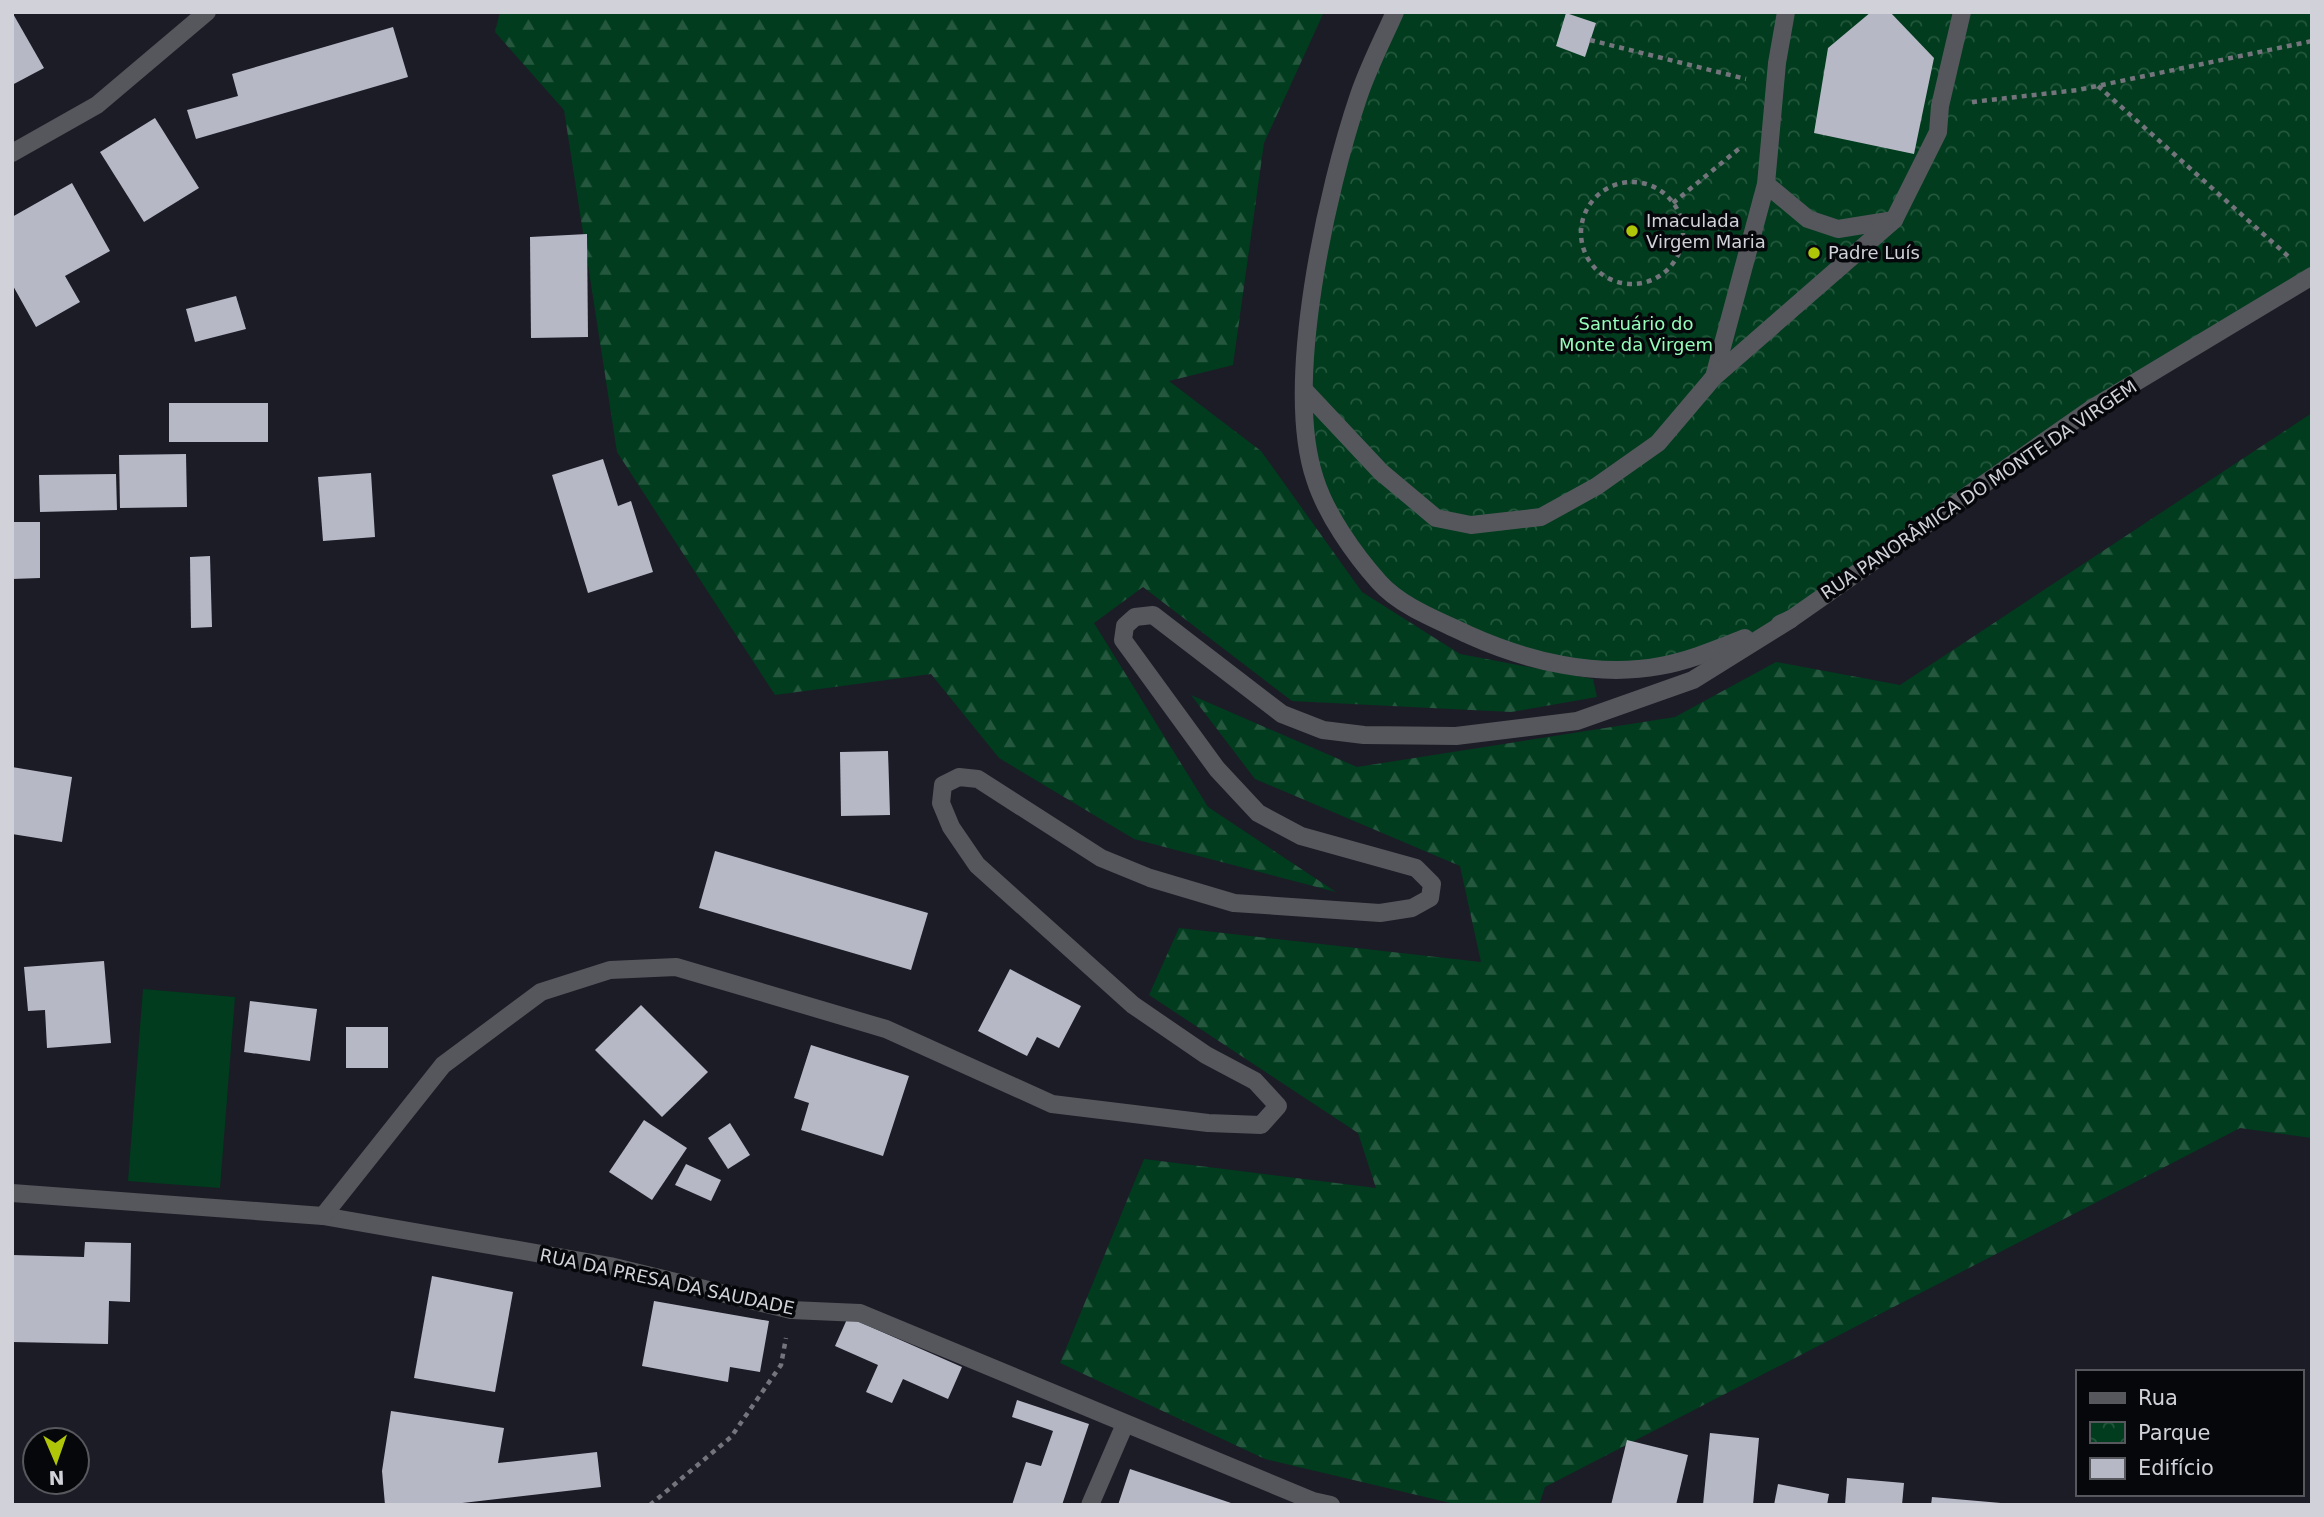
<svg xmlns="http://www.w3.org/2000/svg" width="2324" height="1517" viewBox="0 0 2324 1517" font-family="'DejaVu Sans',sans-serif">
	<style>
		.forest { fill: url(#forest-firs) }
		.park { fill: url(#park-crowns) }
		.garden { fill: #003c1d }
		.building { fill: #b7b8c6 }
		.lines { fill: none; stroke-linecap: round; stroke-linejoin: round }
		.path { stroke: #73747c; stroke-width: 4.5; stroke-dasharray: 5 5; stroke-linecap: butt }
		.minor { stroke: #55575c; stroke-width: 18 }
		.poi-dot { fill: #afc508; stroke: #06070b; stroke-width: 2.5 }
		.labels { text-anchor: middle; stroke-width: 7; stroke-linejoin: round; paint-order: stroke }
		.poi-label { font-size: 18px; fill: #d1d2d9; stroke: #06070b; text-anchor: start }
		.park-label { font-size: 18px; fill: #95feb9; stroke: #06070b }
		.street-label { font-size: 18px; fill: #d1d2d9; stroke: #06070b }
	</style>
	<defs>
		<pattern id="forest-firs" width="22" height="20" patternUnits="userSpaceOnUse" patternTransform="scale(1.75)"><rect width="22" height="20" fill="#003c1d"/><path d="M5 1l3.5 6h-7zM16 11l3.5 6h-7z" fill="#24573d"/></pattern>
		<pattern id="park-crowns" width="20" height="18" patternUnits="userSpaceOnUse" patternTransform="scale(1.75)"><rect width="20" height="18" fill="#003c1d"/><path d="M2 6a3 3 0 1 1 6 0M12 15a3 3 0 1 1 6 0" fill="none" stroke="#24573d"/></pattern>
	</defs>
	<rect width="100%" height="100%" fill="#1b1c26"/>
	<!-- forest -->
	<g class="forest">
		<path d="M500,12H1324L1264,143L1233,365L1169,381L1261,451L1362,592L1460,654L1593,679L1597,697L1511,712L1292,701L1143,587L1094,623L1208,807L1336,892L1134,839L999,758L931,674L775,695L617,452L564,110L495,32Z"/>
		<path d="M2312,413V1138L2240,1128L1545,1487L1539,1505H1459L1265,1459L1060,1363L1144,1159L1376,1188L1358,1133L1149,995L1179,928L1481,962L1460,866L1255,779L1191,695L1357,767L1675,717L1776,662L1900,685Z"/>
	</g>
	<!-- park -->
	<path class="park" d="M1395,12H2312V276L2091,409L1791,619L1659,667L1558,665L1393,592L1315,480L1305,364L1337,170Z"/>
	<!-- garden -->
	<path class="garden" d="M143,989L235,997L220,1188L128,1181Z"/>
	<!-- building -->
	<g class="building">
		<path d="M12,12L44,68L12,85Z"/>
		<path d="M1871,12H1890L1934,58L1914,154L1814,133L1828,48Z"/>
		<path d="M1566,13L1596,23L1585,57L1556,46Z"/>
		<path d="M393,27L408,77L196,139L187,110L238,96L232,74Z"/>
		<path d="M155,118L199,188L144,222L100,152Z"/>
		<path d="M72,183L110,251L65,276L80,302L36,327L12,284V217Z"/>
		<path d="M587,234L588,337L531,338L530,237Z"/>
		<path d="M236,296L246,329L195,342L186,309Z"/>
		<rect x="169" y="403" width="99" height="39"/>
		<path d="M186,454L187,507L120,508L119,455Z"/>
		<path d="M603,459L618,506L631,501L653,572L588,593L552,475Z"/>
		<path d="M371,473L375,537L323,541L318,477Z"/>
		<path d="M116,474L117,510L40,512L39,475Z"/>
		<path d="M12,522H40V578L12,579Z"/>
		<path d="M210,556L212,627L191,628L190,557Z"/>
		<path d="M888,751L890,815L841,816L840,752Z"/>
		<path d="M12,767L72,777L62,842L12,834Z"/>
		<path d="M715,851L928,913L911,970L699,908Z"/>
		<path d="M104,961L111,1043L47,1048L45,1010L28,1011L24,967Z"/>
		<path d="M1010,969L1081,1006L1059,1048L1037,1037L1027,1056L978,1031Z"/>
		<path d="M250,1001L317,1009L310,1061L244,1052Z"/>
		<path d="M641,1005L708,1072L662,1117L595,1050Z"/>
		<rect x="346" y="1027" width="42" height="41"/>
		<path d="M811,1045L909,1076L883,1156L801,1130L809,1103L794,1098Z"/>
		<path d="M644,1120L687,1148L652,1200L609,1172Z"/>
		<path d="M730,1123L750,1155L728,1169L708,1138Z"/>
		<path d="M686,1164L721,1180L711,1201L675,1185Z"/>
		<path d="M85,1242L131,1243L130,1302L109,1301L108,1344L12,1342V1255L84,1257Z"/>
		<path d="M432,1276L513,1292L495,1392L414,1378Z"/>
		<path d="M654,1301L769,1321L760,1372L730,1367L728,1382L642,1366Z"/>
		<path d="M848,1317L962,1367L948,1399L903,1379L892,1403L866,1392L878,1365L835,1346Z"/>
		<path d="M1017,1400L1089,1424L1062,1505H1012L1026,1462L1041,1466L1053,1431L1012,1417Z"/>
		<path d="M391,1411L504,1428L498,1463L597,1452L601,1487L445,1505H385L382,1471Z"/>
		<path d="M1710,1433L1759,1438L1753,1505H1703Z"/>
		<path d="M1627,1440L1688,1455L1676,1505H1611Z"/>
		<path d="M1130,1469L1234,1504V1505H1118Z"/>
		<path d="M1847,1478L1904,1483L1902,1505H1845Z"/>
		<path d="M1778,1484L1829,1494L1827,1505H1774Z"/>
		<path d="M1932,1497L2001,1503V1505H1931Z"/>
	</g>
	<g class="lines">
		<!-- path -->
		<g class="path">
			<path d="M1590,40L1746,79"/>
			<path d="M2098,86L2289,257"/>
			<path d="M1972,102L2078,90L2312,41"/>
			<circle cx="1632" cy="233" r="51"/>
			<path d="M1673,203L1741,147"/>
			<path d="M650,1505L731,1437L781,1365L786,1338"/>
		</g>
		<!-- minor -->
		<g class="minor">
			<path d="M1395,12C1383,39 1369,66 1359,95C1327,189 1283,384 1315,479C1326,514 1354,554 1379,582C1401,607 1440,621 1469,635C1527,661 1596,678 1660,666C1689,661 1717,649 1745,638"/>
			<path d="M12,153L97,105L207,12"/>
			<path d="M1766,184L1808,219L1838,229L1894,220"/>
			<path d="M1714,377L1766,184L1777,63L1786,12"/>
			<path d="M1305,391L1381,472L1436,518L1471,525L1541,517L1597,486L1658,443L1714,377L1894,220L1938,132L1940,106L1962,12"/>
			<path d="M1780,624L1791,619L2091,409L2312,276"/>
			<path d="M12,1193L323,1216L610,1266L791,1310L860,1313L1313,1501L1331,1505"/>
			<path d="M323,1216L443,1065L541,992L610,970L676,967L886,1029L1052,1104L1208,1123L1261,1125L1278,1106L1255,1081L1206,1055L1133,1005L977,865L951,827L941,803L943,785L959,777L978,779L1101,858L1150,878L1234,903L1380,913L1412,908L1430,898L1432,884L1416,868L1301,836L1258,813L1217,769L1123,640L1125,626L1135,617L1153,615L1282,714L1323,730L1364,735L1456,736L1577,721L1693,680L1791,619"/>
			<path d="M1090,1505L1125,1424"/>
		</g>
	</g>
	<!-- markers -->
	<g class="poi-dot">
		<circle cx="1632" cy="231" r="7"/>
		<circle cx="1814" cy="253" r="7"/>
	</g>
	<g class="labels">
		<!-- poi labels -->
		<g class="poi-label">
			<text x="1646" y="227">Imaculada<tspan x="1646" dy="21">Virgem Maria</tspan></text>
			<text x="1828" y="259">Padre Luís</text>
		</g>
		<!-- park labels -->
		<g class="park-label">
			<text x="1636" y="330">Santuário do<tspan x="1636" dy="21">Monte da Virgem</tspan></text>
		</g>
		<!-- street labels -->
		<g class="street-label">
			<text transform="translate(1979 490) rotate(-34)" y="6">RUA PANORÂMICA DO MONTE DA VIRGEM</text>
			<text transform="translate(667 1282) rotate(12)" y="6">RUA DA PRESA DA SAUDADE</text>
		</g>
	</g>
	<!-- border -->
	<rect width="2324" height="1517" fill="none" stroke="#d1d2d9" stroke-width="28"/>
	<!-- legend -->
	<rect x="2076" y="1370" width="228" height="126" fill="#06070b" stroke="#57585d" stroke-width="2"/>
	<rect x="2090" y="1393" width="35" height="10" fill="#55575c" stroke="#57585d" stroke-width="2"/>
	<text x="2138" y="1405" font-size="21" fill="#d1d2d9">Rua</text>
	<rect x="2090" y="1422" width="35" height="21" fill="url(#park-crowns)" stroke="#57585d" stroke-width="2"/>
	<text x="2138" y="1440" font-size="21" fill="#d1d2d9">Parque</text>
	<rect x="2090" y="1458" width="35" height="21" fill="#b7b8c6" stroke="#57585d" stroke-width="2"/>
	<text x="2138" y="1475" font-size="21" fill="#d1d2d9">Edifício</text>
	<!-- north arrow -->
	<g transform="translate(56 1461) rotate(178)"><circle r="33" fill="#06070b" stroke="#57585d" stroke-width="2"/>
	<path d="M0-5L12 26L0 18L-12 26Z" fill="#afc508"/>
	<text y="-10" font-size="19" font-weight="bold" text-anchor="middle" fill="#d1d2d9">N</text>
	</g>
</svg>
